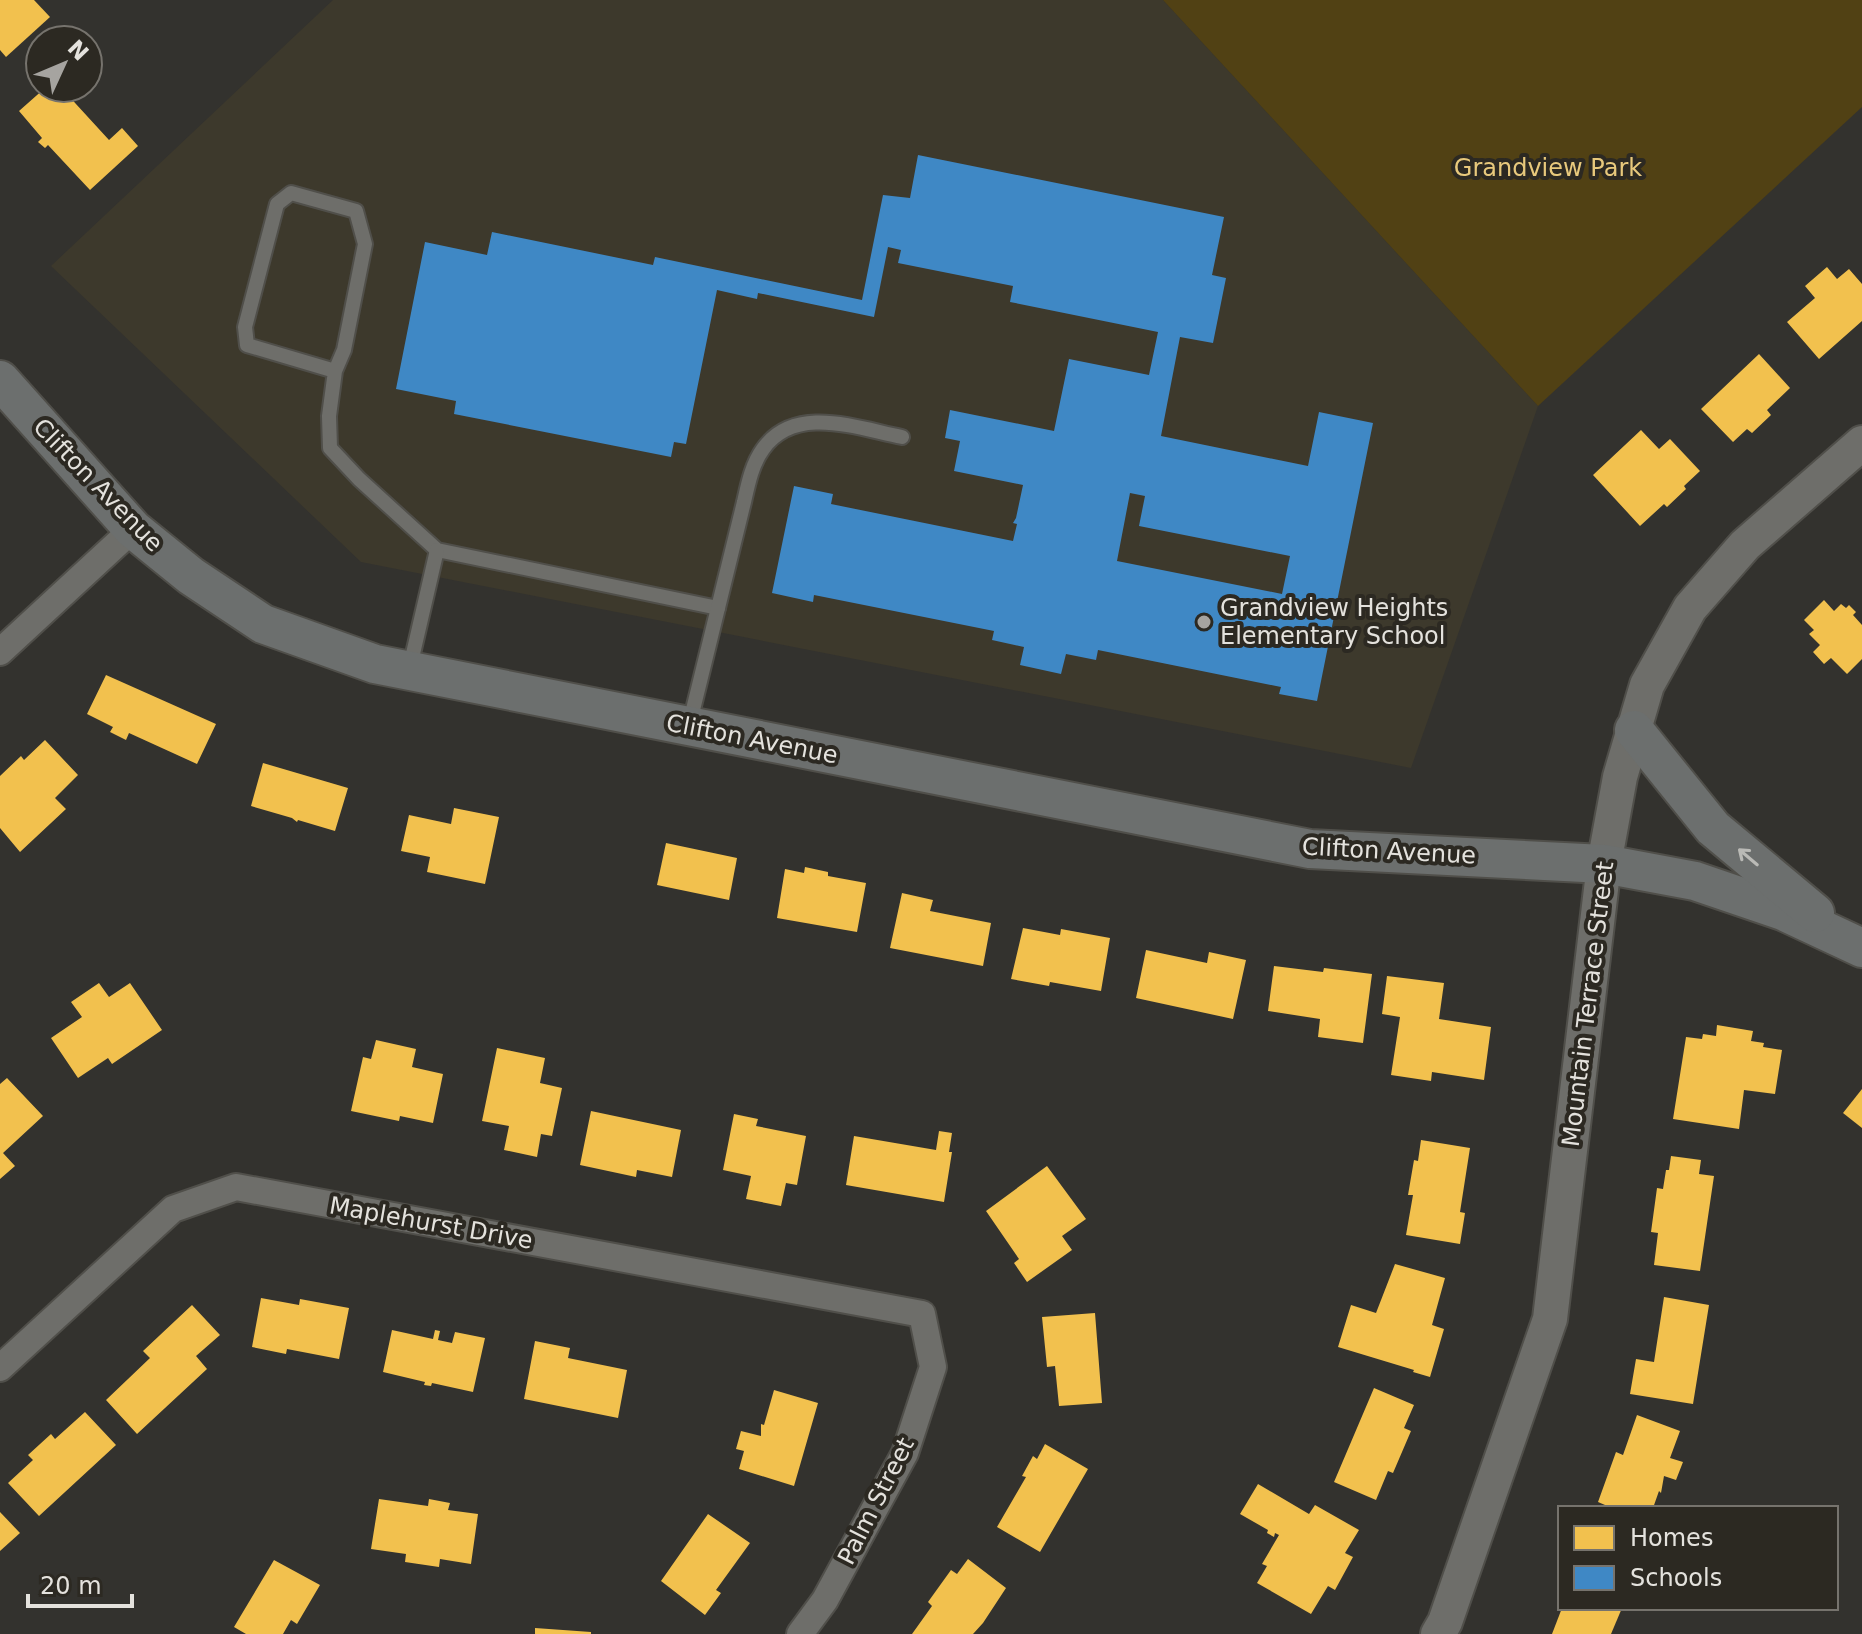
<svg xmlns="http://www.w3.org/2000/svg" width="1862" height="1634" viewBox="0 0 1862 1634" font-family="'DejaVu Sans',sans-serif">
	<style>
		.built { fill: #3d392c }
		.green { fill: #514114 }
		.homes { fill: #f2c14e }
		.schools { fill: #3f88c5; fill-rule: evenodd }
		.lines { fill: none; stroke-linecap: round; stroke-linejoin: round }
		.service-casing { stroke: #504f4a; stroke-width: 18 }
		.minor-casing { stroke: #504f4a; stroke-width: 30 }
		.tertiary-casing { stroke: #504f4a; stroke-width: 38 }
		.secondary-casing { stroke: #504f4a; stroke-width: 42 }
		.service { stroke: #6e6e6a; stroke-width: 14 }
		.minor { stroke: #6e6e6a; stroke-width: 26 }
		.tertiary { stroke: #6e6e6a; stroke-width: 34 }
		.secondary { stroke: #6c6f6e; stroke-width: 38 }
		.oneway { stroke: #babab6 }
		.poi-dot { fill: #a6a4a0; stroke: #2c2922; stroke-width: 3 }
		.labels { text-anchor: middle; stroke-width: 8; stroke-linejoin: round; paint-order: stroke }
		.park-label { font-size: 24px; fill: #e8c97c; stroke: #2c2922 }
		.street-label { font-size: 24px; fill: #e4e2dd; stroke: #2c2922 }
		.poi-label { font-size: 24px; fill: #e4e2dd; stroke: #2c2922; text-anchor: start }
	</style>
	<rect width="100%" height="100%" fill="#33322e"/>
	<!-- built -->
	<path class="built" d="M333,0H1163L1538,406L1411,768L361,562L51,266Z"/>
	<!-- green -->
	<path class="green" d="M1163,0H1862V107L1538,406Z"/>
	<!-- homes -->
	<g class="homes">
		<path d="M0,0H34L50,17L6,57L0,50Z"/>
		<path d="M45,88H53L61,97L65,92L109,140L122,128L138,146L90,190L48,145L45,148L38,142L42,138L19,111Z"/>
		<path d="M1827,267L1837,279L1849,269L1862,284V321L1819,359L1787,322L1815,298L1805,286Z"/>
		<path d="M1759,354L1790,388L1767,410L1771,415L1752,433L1747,429L1733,442L1701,409Z"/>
		<path d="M1641,430L1659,449L1670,439L1700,471L1684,486L1686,489L1667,507L1664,504L1640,526L1593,475Z"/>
		<path d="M1824,600L1834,611L1841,604L1846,608L1849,605L1856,612L1853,615L1862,625V659L1847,674L1831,658L1824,664L1813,652L1820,645L1809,634L1814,630L1804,620Z"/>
		<path d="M106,675L216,724L197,764L129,733L126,740L110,732L113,727L87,714Z"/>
		<path d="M45,740L78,775L55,798L66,809L20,852L0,828V776L21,756L24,760Z"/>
		<path d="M263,763L348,788L335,831L298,820L297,822L292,818L251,806Z"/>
		<path d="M454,808L499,817L485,884L427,872L430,857L401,851L409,815L451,824Z"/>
		<path d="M666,843L737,858L729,900L657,885Z"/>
		<path d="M805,867L828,872V876L866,883L857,932L777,918L785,869L804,873Z"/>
		<path d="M902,893L933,900L930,911L991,923L983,966L890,948Z"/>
		<path d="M1023,928L1060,935L1061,929L1110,938L1101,991L1050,982L1049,986L1011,979Z"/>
		<path d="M1146,950L1207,963L1209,952L1246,960L1233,1019L1136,998Z"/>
		<path d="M1274,966L1323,972L1324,968L1372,974L1363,1043L1318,1037L1320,1019L1268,1011Z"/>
		<path d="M1387,976L1444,983L1439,1019L1491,1027L1484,1080L1432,1072L1431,1081L1391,1075L1400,1017L1382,1014Z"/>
		<path d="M99,983L109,997L130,983L162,1030L112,1064L108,1058L78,1078L51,1038L82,1017L71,1002Z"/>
		<path d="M1717,1025L1753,1031L1751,1041L1764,1043L1763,1047L1782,1050L1775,1094L1744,1090L1739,1129L1673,1119L1686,1037L1702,1039L1703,1034L1716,1036Z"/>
		<path d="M376,1040L416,1049L412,1067L443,1074L433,1123L400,1116L399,1121L351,1111L363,1057L371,1059Z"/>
		<path d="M497,1048L545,1058L540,1083L562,1088L552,1136L541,1134L537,1157L504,1150L509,1126L482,1121Z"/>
		<path d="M7,1078L43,1116L3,1153L15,1166L0,1179V1084Z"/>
		<path d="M1862,1089V1128L1843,1113Z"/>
		<path d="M591,1111L681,1130L672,1177L637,1170L636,1177L580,1165Z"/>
		<path d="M734,1114L758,1119L756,1126L806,1136L797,1185L786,1183L781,1206L746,1199L751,1176L723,1170Z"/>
		<path d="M939,1131L952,1133L949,1152H952L944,1202L846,1185L854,1136L936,1150Z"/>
		<path d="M1421,1140L1470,1148L1460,1212L1465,1213L1460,1244L1406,1235L1413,1195H1408L1414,1160L1418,1161Z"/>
		<path d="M1671,1156L1701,1160L1699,1174L1714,1176L1700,1271L1654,1265L1658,1233L1651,1232L1657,1188L1663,1189L1666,1170H1669Z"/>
		<path d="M1047,1166L1086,1219L1062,1236L1072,1250L1027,1282L1014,1263L1019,1259L986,1211Z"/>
		<path d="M1395,1264L1445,1278L1432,1325L1444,1329L1430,1377L1413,1372L1414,1370L1338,1347L1351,1305L1376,1313Z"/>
		<path d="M1664,1297L1709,1305L1693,1404L1630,1394L1636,1359L1654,1362Z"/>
		<path d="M261,1298L299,1305L300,1299L349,1308L339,1359L287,1349L286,1354L252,1347Z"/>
		<path d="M192,1305L220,1335L196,1356L207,1369L137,1434L106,1400L150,1358L143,1351Z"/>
		<path d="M1095,1313L1102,1403L1059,1406L1055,1366L1047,1367L1042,1317Z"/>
		<path d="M392,1330L433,1339L435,1330L440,1331L438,1340L452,1343L455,1332L485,1338L473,1392L432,1383L431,1386L424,1385L425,1382L383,1372Z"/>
		<path d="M535,1341L570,1348L568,1358L627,1370L618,1418L524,1399Z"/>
		<path d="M1374,1388L1414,1405L1404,1428L1411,1431L1393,1473L1388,1471L1376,1500L1334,1482Z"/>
		<path d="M774,1390L818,1403L794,1486L739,1469L744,1451L736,1449L741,1431L761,1436V1424L764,1425Z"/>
		<path d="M85,1412L116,1445L39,1516L8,1483L33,1460L28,1455L51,1434L55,1439Z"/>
		<path d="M1637,1415L1680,1431L1670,1458L1683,1462L1676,1480L1664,1476L1661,1493L1659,1491L1653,1508H1604L1605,1505L1598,1502L1616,1452L1623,1455Z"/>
		<path d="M1045,1444L1088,1469L1040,1552L997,1527L1026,1477L1022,1476L1033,1456L1037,1459Z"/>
		<path d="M1258,1484L1309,1514L1315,1505L1359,1530L1345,1553L1353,1557L1335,1590L1328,1586L1311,1614L1257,1583L1267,1566L1262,1564L1279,1535L1275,1533L1274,1537L1267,1533L1268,1530L1240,1514Z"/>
		<path d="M379,1499L428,1506L429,1499L450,1503L448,1510L478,1514L471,1564L440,1559L439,1567L405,1562L406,1554L371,1549Z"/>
		<path d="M0,1512L20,1533L0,1551Z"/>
		<path d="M708,1514L750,1543L716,1590L721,1593L705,1615L661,1581Z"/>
		<path d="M968,1559L1006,1588L983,1623L973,1634H912L932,1606L928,1602L951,1570L957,1574Z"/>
		<path d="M274,1560L320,1585L297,1624L291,1620L283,1634H246L234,1627Z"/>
		<path d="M1562,1608H1622L1611,1634H1552Z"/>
		<path d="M535,1628L591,1632V1634H535Z"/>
	</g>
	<!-- schools -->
	<path class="schools" d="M918,155L1224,217L1212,275L1226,278L1213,343L1180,337L1161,436L1308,466L1319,412L1373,423L1317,701L1279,694L1281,687L1098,650L1096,660L1066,654L1061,674L1020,665L1024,647L992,640L994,631L814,595L813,602L772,593L794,486L833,494L831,504L1013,541L1017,524L1013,523L1016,518L1023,485L954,471L960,441L945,438L950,410L1054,431L1069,359L1149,375L1158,332L1010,302L1013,286L898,263L901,250L888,247L874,317L758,293L757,299L717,290L686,444L674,442L671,457L454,414L456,401L396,389L425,242L487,255L492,232L653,265L655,257L862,300L883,195L910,198ZM1130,493L1145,496L1139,526L1290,556L1282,594L1117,561Z"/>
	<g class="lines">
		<!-- service casing -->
		<g class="service-casing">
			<g id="service">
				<path d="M335,371L247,345L245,327L277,204L291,193L356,211L365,244L344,350L335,371L329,416L330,448L359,479L437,550L718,608"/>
				<path d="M409,671L437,550"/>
				<path d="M689,726L744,502C748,484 752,464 763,449C795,404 856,428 902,437"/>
			</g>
		</g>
		<!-- minor casing -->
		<g class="minor-casing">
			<g id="minor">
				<path d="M0,652L133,529"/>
				<path d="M0,1368L173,1209L236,1187L922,1314L933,1367L905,1453L825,1600L800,1634"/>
			</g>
		</g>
		<!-- tertiary casing -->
		<g class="tertiary-casing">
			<path id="tertiary" d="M1438,1634L1445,1622L1550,1319L1604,864L1620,777L1647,685L1690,608L1745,545L1862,443"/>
		</g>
		<!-- secondary casing -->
		<g class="secondary-casing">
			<g id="secondary">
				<path d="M0,380L133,529L191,576L263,624L375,664L1310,849L1604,864L1695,881L1783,911L1862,948"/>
				<path d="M1634,730L1713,828L1815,913"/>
			</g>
		</g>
		<!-- service -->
		<use href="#service" class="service"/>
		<!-- minor -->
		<use href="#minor" class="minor"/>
		<!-- tertiary -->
		<use href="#tertiary" class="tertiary"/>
		<!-- secondary -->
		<use href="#secondary" class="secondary"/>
	</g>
	<!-- one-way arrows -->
	<defs><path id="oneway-shaft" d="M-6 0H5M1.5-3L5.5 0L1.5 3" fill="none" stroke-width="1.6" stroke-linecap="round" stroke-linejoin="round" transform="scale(2)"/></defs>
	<use class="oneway" href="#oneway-shaft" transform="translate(1748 857) rotate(-140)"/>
	<!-- markers -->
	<circle class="poi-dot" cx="1204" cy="622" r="8"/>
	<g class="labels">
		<!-- park labels -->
		<g class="park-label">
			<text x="1548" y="176">Grandview Park</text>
		</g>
		<!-- street labels -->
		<g class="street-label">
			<text transform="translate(98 485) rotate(46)" y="8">Clifton Avenue</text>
			<text transform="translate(752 739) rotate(11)" y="8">Clifton Avenue</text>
			<text transform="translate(1389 851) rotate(3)" y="8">Clifton Avenue</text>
			<text transform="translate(1588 1004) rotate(-83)" y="8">Mountain Terrace Street</text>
			<text transform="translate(431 1223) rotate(10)" y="8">Maplehurst Drive</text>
			<text transform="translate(876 1501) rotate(-63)" y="8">Palm Street</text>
		</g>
		<!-- poi labels -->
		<g class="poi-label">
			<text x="1220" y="616">Grandview Heights<tspan x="1220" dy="28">Elementary School</tspan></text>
		</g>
	</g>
	<!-- legend -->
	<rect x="1558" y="1506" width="280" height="104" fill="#2c2922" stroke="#76736d" stroke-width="2"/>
	<rect x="1574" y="1526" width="40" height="24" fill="#f2c14e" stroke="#76736d" stroke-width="2"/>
	<text x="1630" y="1546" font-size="24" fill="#e4e2dd">Homes</text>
	<rect x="1574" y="1566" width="40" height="24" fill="#3f88c5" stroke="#76736d" stroke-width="2"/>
	<text x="1630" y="1586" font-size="24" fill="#e4e2dd">Schools</text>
	<!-- north arrow -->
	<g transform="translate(64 64) rotate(46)"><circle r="38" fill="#2c2922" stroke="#76736d" stroke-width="2"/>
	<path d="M0-6L14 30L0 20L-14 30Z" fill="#a6a4a0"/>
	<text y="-12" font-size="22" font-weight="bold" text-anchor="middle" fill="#e4e2dd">N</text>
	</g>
	<!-- scale -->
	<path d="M28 1594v12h104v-12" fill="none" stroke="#e4e2dd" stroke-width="4"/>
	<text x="40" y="1594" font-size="24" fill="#e4e2dd" stroke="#2c2922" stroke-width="6" paint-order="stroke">20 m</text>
</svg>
